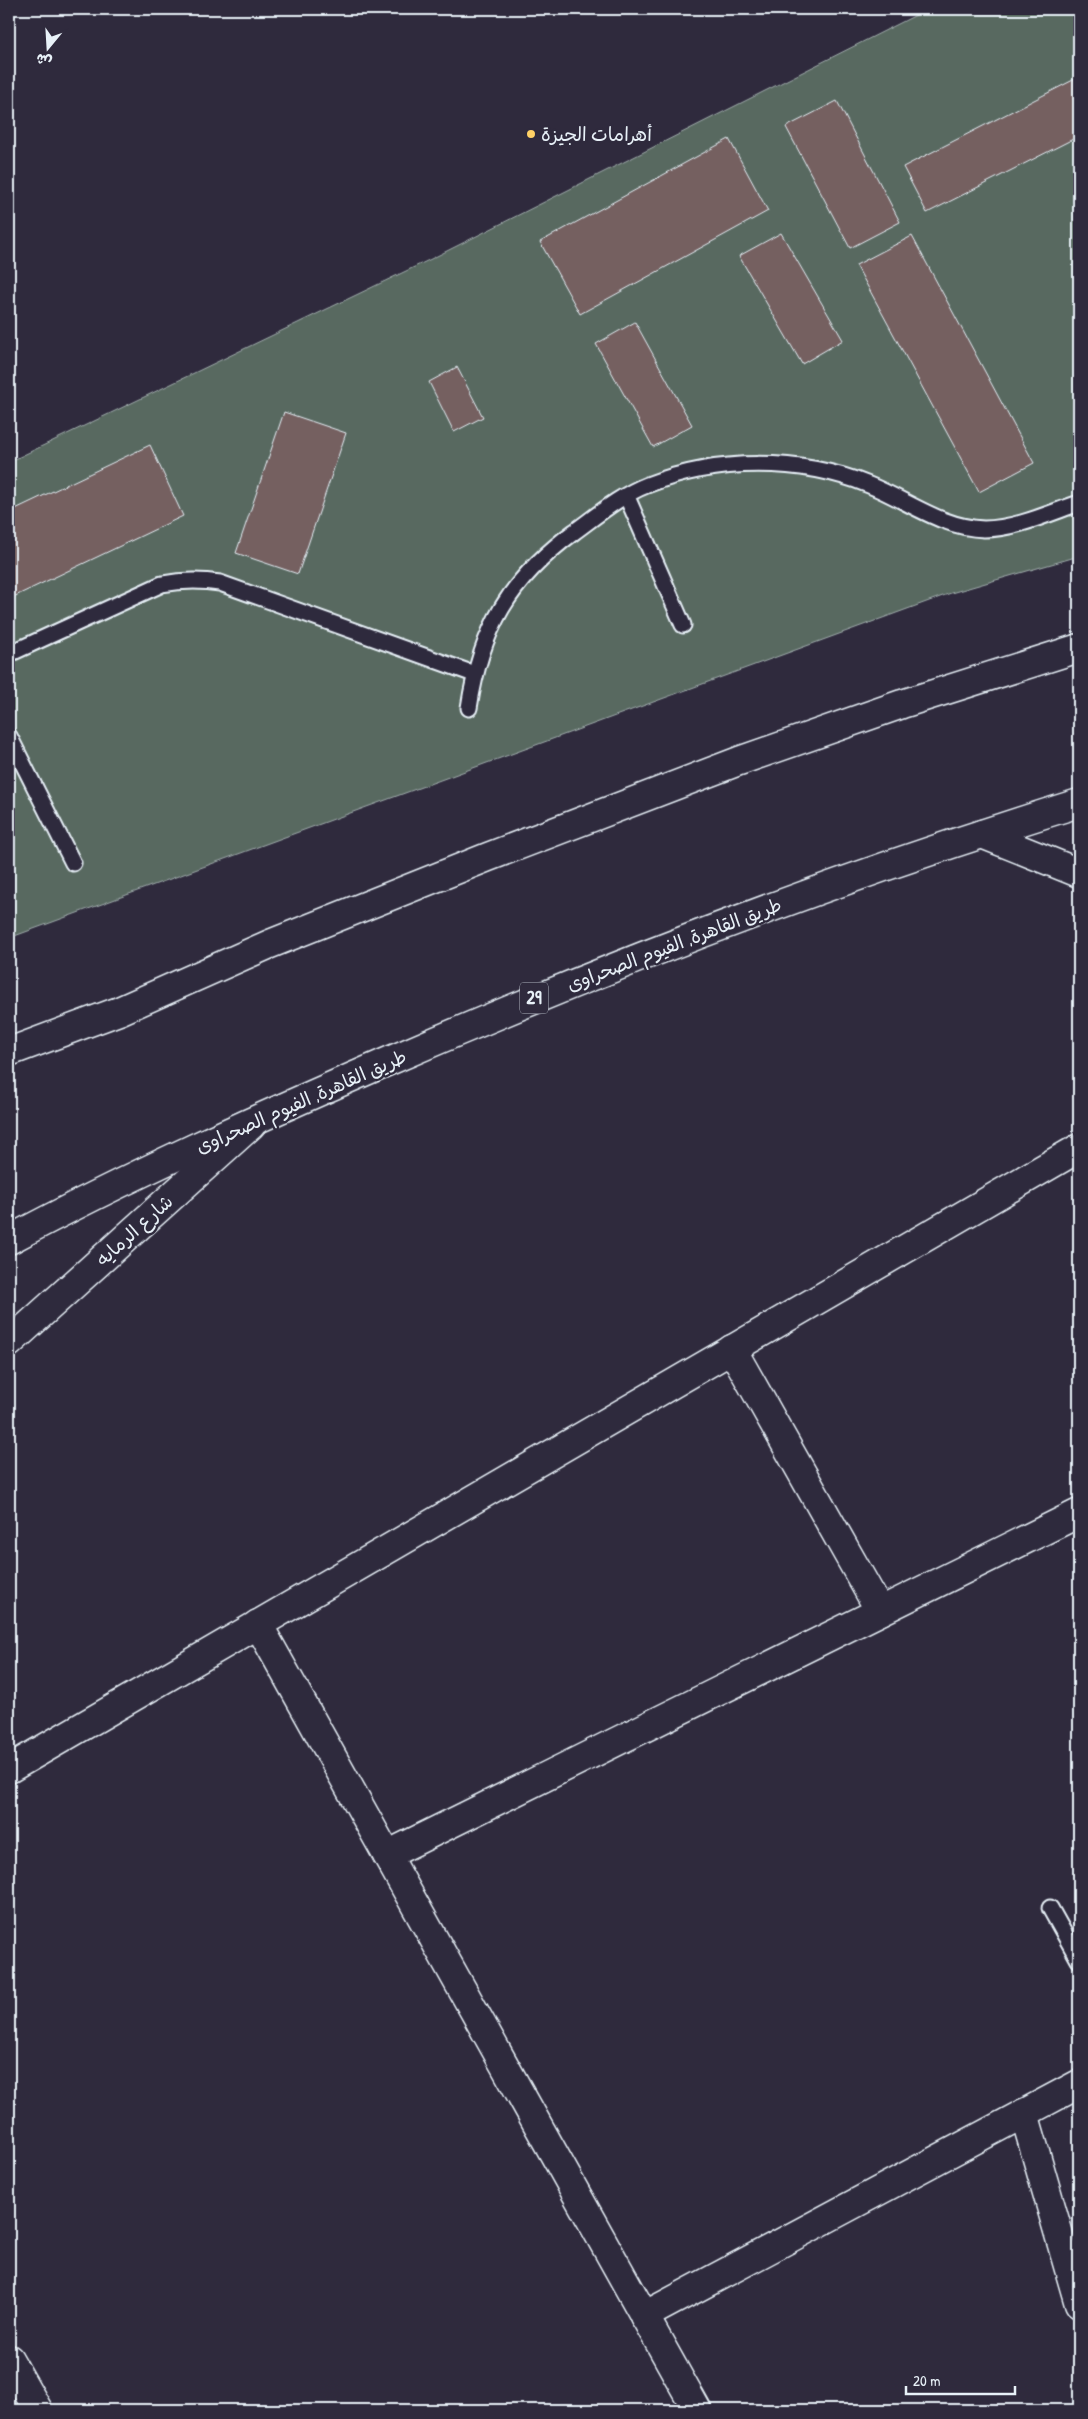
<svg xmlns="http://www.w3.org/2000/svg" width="1088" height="2419" viewBox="0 0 1088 2419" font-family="'Patrick Hand','Playpen Sans Arabic',sans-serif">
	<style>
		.green { fill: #596961; stroke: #a0adac }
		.building { fill: #746161; stroke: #e8f1f8 }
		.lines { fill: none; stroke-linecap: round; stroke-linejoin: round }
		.service-casing { stroke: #e8f1f8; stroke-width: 19 }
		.minor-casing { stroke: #e8f1f8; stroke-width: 31 }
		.tertiary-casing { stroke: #e8f1f8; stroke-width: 31 }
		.trunk-casing { stroke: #e8f1f8; stroke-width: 31 }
		.service { stroke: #2f2a3d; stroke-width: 15 }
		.minor { stroke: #2f2a3d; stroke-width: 28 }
		.tertiary { stroke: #2f2a3d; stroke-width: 28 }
		.trunk { stroke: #2f2a3d; stroke-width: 28 }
		.poi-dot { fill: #ffd166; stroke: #2f2a3d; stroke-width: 2 }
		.labels { text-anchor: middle; stroke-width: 4.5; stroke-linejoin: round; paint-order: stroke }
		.shield { fill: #2f2a3d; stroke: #b0b5c0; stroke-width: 1 }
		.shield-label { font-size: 18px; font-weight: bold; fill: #e8f1f8 }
		.poi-label { font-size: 19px; fill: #e8f1f8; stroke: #2f2a3d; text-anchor: start }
		.street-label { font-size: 19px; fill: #e8f1f8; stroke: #2f2a3d }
	</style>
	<rect width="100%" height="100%" fill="#2f2a3d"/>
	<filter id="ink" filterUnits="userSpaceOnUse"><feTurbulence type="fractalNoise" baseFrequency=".02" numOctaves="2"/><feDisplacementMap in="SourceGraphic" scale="10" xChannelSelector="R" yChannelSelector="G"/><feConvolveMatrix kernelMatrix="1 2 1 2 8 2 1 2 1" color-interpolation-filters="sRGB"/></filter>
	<g filter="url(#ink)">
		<!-- green -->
		<path class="green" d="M928,9H1079V556L951,593L9,938V462L431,259Z"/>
		<!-- building -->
		<g class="building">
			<path d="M1079,77V136L927,213L903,167Z"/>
			<path d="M837,101L900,222L850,248L786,127Z"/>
			<path d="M729,139L768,211L580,314L540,242Z"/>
			<path d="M781,233L843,340L802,364L739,256Z"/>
			<path d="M912,236L1034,463L979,492L856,265Z"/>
			<path d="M635,322L692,425L653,447L596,344Z"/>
			<path d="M457,367L483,417L454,432L429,382Z"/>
			<path d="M284,412L346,433L298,574L236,553Z"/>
			<path d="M150,445L183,516L9,599V512Z"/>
		</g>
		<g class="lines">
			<!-- service casing -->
			<g class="service-casing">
				<g id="service">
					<path d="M627,497L683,625"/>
					<path d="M9,654L162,584C183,580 200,580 220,583L474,674"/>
					<path d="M469,708C481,629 509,580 574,532C596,516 621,495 647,485C716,458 799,457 869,485C907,500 942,528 984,529C1015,529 1050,513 1079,503"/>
					<path d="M9,736L73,863"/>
					<path d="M1050,1908L1079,1960"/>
				</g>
			</g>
			<!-- minor casing -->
			<g class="minor-casing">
				<g id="minor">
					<path d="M982,834L1079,873"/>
					<path d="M732,1349L880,1611"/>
					<path d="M258,1624L697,2410"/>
					<path d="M9,1769L1079,1148"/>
					<path d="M387,1855L1079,1513"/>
					<path d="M1024,2113L1079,2304"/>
					<path d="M644,2316L1079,2084"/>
				</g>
			</g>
			<!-- tertiary casing -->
			<g class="tertiary-casing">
				<g id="tertiary">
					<path d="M9,1343L251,1125"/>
					<path d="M9,2359L38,2410"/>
				</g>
			</g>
			<!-- trunk casing -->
			<g class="trunk-casing">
				<g id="trunk">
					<path d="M9,1052L119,1011L270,944L488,857L739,761L902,704L1079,648"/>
					<path d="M9,1240C130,1175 256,1119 382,1064C610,965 842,876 1079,803"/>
				</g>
			</g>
			<!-- service -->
			<use href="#service" class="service"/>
			<!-- minor -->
			<use href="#minor" class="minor"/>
			<!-- tertiary -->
			<use href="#tertiary" class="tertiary"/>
			<!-- trunk -->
			<use href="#trunk" class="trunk"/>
		</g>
	</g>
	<!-- markers -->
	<circle class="poi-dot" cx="531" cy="134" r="5"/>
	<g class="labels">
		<!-- shield labels -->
		<rect class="shield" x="520" y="982.5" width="28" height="31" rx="4"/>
		<g class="shield-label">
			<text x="534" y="1004">29</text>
		</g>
		<!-- poi labels -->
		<g class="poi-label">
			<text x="541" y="141">أهرامات الجيزة</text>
		</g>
		<!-- street labels -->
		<g class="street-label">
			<text transform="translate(674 944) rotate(-21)" y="7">طريق القاهرة, الفيوم الصحراوى</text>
			<text transform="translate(301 1101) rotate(-24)" y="7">طريق القاهرة, الفيوم الصحراوى</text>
			<text transform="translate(134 1230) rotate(-42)" y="7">شارع الرمايه</text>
		</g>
	</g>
	<!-- margin -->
	<rect width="1088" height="2419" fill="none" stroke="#2f2a3d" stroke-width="30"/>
	<rect x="15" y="15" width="1058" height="2389" fill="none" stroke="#e8f1f8" stroke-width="2" filter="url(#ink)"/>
	<!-- north arrow -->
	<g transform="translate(48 48) rotate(198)" stroke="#2f2a3d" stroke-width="4" paint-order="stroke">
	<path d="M0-4L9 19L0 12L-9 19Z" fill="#e8f1f8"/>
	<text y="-8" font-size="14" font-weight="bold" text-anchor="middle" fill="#e8f1f8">ش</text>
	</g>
	<!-- scale -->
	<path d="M906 2386v8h109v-8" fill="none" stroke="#e8f1f8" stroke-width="2.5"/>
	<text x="913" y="2386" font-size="15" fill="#e8f1f8" stroke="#2f2a3d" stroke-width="4" paint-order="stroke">20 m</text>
</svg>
